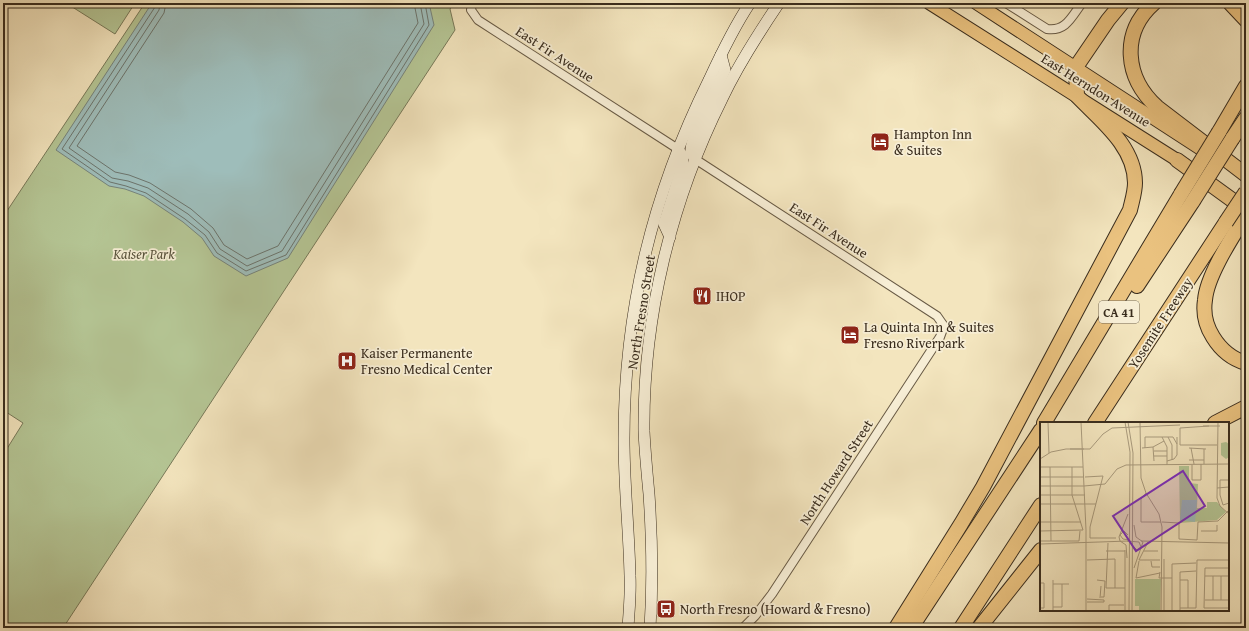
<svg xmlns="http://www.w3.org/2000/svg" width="1249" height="631" viewBox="0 0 1249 631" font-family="'Gentium Book Plus',serif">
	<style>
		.green { fill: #b5c695; stroke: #777959 }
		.water { fill: #9ebdba; stroke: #76837b }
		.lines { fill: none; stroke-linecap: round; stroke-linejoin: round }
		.shore { stroke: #6c746c; stroke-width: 1 }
		.minor-casing { stroke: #685a45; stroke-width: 10 }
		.secondary-casing { stroke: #392c1d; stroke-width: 12 }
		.primary-casing { stroke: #392c1d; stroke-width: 14 }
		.motorway-casing { stroke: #392c1d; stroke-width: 16 }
		.minor { stroke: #f7eed5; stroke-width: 8 }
		.secondary { stroke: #f7eed5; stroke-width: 11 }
		.primary { stroke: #eac27f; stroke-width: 12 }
		.motorway { stroke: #eac27f; stroke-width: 14 }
		.motorway-bridge-casing { stroke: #392c1d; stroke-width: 16; stroke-linecap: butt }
		.motorway-bridge { stroke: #eac27f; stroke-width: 14 }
		.labels { text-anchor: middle; stroke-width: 3.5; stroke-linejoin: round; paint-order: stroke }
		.shield { fill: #f7eed5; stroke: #726654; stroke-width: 1 }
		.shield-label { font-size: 13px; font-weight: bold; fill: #392c1d }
		.street-label { font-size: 14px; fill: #392c1d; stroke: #f7eed5 }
		.poi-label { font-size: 14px; fill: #392c1d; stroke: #f7eed5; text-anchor: start }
		.park-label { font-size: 14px; font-style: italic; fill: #58523b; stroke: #f7eed5 }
		.inset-road { fill: none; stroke: #a99b7e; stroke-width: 1 }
		.view { fill: #7b2cbf; fill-opacity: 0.15; stroke: #7b2cbf; stroke-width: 2 }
		.inset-edge { fill: none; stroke: #392c1d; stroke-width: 2 }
	</style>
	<rect width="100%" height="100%" fill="#f3e5be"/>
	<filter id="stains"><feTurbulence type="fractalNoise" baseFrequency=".005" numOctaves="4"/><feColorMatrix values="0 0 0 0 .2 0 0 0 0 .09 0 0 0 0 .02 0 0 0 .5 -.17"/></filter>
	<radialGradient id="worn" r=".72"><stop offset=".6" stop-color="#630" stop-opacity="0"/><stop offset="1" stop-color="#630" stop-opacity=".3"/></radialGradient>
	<!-- green -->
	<g class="green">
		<path d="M66,3H135L115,34Z"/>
		<path d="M145,3H454L450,9L455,30L63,628H3V455L23,423L3,410V217Z"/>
	</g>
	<!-- water -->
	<path class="water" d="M152,3H429L434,25L288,258L246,276L214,256L202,238L183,222L144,196L125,189L109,186L56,150Z"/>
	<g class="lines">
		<!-- shore -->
		<g class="shore">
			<path d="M155,3V7L62,149L110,182L126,186L146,193L185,219L205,235L217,253L246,271L286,255L429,25L425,3"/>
			<path d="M160,3L159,10L69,148L112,178L128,181L148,188L188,214L209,232L220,249L247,266L282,251L424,24L420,3"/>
			<path d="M166,3L164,13L77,146L115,172L129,175L150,183L191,209L213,228L224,245L247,259L278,246L418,23L414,3"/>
		</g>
		<!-- minor casing -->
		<g class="minor-casing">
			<g id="minor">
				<path d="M472,3L471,10L478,20L678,149"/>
				<path d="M1006,3L1047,29C1066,32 1072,16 1082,3"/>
				<path d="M695,159L937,316L944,326L940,337L772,594L755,616L743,628"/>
			</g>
		</g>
		<!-- secondary casing -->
		<g class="secondary-casing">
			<g id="secondary">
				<path d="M695,159C694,157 691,154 691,151C689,140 719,83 725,70L721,55"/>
				<path d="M670,237L664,224L683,164V157L678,149"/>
				<path d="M628,628C629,611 631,593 630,576C629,530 624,485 624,439C624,311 652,195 709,80C721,54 734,27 750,3"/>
				<path d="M650,628C653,583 652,538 649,494C647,473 645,452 644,431C643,317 671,201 722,99C738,65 758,34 779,3"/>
			</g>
		</g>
		<!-- primary casing -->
		<g class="primary-casing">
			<g id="primary">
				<path d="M929,3L1185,165"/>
				<path d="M976,3L1213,157"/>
			</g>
		</g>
		<!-- motorway casing -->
		<g class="motorway-casing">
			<g id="motorway">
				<path d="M1154,3C1120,33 1125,78 1157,107L1246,175"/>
				<path d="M1230,3L1246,20"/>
				<path d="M1219,132L1246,86"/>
				<path d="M1232,139L1246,118"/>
				<path d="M1177,160L1246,210"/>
				<path d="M1246,215C1233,236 1207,275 1205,300C1203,313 1206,326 1213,337C1221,350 1232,359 1246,363"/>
				<path d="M1137,286L1193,201"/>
				<path d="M1044,423L1181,194"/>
				<path d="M1095,423L1226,222"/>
				<path d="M1215,423L1246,407"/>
				<path d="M896,628L961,524L983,487L1130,210C1132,201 1135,192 1135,183C1135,146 1100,120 1077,96L1076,67L1108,20L1122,3"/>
				<path d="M911,628L1041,430"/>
				<path d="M961,628L1041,505"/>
				<path d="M979,628L1041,550"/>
			</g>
		</g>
		<!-- minor -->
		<use href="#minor" class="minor"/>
		<!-- secondary -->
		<use href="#secondary" class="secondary"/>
		<!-- primary -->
		<use href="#primary" class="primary"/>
		<!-- motorway -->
		<use href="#motorway" class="motorway"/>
		<!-- motorway-bridge casing -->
		<g class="motorway-bridge-casing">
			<g id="motorway-bridge">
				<path d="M1181,194L1219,132"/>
				<path d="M1193,201L1232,139"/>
				<path d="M1226,222L1246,192"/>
			</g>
		</g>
		<!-- motorway-bridge -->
		<use href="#motorway-bridge" class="motorway-bridge"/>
	</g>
	<!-- icons -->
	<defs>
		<g id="hotel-square" transform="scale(1)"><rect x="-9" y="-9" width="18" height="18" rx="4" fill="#8f2418" stroke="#f7eed5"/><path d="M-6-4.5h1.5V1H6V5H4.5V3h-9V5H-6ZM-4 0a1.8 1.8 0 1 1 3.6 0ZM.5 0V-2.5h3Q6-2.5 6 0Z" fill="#fff"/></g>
		<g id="restaurant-square" transform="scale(1)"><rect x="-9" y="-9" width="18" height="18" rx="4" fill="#8f2418" stroke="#f7eed5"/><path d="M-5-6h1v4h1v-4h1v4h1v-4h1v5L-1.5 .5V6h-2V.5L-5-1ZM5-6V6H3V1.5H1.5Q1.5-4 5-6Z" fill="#fff"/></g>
		<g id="hospital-square" transform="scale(1)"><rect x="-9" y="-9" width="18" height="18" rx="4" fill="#8f2418" stroke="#f7eed5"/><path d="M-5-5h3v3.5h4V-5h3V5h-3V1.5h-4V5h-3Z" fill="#fff"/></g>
		<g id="bus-square" transform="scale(1)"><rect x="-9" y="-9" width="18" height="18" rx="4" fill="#8f2418" stroke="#f7eed5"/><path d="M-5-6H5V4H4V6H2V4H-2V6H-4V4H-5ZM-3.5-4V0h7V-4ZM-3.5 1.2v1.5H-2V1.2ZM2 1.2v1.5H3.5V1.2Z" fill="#fff"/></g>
	</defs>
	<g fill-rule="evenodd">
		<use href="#hotel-square" x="880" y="142"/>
		<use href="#restaurant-square" x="702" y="296"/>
		<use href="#hotel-square" x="850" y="335"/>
		<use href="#hospital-square" x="347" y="361"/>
		<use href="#bus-square" x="666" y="609"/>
	</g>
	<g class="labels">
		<!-- shield labels -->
		<rect class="shield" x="1099" y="301" width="40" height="22" rx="3"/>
		<g class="shield-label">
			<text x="1119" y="317">CA 41</text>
		</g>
		<!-- street labels -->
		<g class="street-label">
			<text transform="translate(555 54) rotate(33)" y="5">East Fir Avenue</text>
			<text transform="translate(1096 90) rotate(32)" y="5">East Herndon Avenue</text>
			<text transform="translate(829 230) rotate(33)" y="5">East Fir Avenue</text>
			<text transform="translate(641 312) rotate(-81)" y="5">North Fresno Street</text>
			<text transform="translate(1160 323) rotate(-57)" y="5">Yosemite Freeway</text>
			<text transform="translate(836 472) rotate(-57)" y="5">North Howard Street</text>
		</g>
		<!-- poi labels -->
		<g class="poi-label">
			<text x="894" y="139">Hampton Inn<tspan x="894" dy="16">&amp; Suites</tspan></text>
			<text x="716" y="301">IHOP</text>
			<text x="864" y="332">La Quinta Inn &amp; Suites<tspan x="864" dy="16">Fresno Riverpark</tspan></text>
			<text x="361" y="358">Kaiser Permanente<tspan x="361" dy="16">Fresno Medical Center</tspan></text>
			<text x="680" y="614">North Fresno (Howard &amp; Fresno)</text>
		</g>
		<!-- park labels -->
		<g class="park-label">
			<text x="144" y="259">Kaiser Park</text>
		</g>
	</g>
	<!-- overview -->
	<g transform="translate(1040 422)">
		<rect width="189" height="189" fill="#f3e5be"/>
		<path d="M186,20L189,22V35L186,37L181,33V21ZM139,44H149V61L158,62L157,86H167V80H177L186,90L177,98L140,101ZM95,157H121L120,189H99V184H95Z" fill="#b5c695"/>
		<path d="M142,78H157L155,100L140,98Z" fill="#9ebdba"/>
		<path class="inset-road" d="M8,0L9,31M41,0L46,108V189M85,0L90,30L89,189M88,0L93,31L92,189M100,0L101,56L106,71L119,92L122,105L121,189M178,0L177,76L180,84L189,92M163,4H180M169,4L140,6V23H177M122,15L127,25V43M128,15L132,23V38M113,25L124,19M102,26L113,25L114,39M105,26V15H133L137,22M149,26L166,27M151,26L154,42M26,27H50L63,12L72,6L140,3M30,27H44M164,27V42M114,29H127M114,34H127M0,37L11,30L26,27M149,38H164M127,39L134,37L137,33V15M152,43V58H161V42M0,45H43M10,45L11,119M0,55H44M45,55L63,54L50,105V116H76M189,58H180V73L183,83L189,81M0,64H44M44,64L65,62L77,47L86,43L189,42M177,66L189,65M106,71L101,77V100H121M0,73H45M0,82H56M0,100H41M122,100L139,101V117L157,118L158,100L178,99L189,88M0,109L43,108L32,73V45M161,109H177V103M88,113L84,109L80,113L83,117L89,118M0,119H39L40,109M87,119L99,120L101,125L97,128L93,124M101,119L189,121M108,120L99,138H120M68,121L66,166H85M0,122L89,119M85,128V189M66,129H85M104,129H118M87,136L86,123L80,119L79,115L88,92M47,138L75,137V166M99,139L96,156L120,151M111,139L112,145H120M94,146L103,120L96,115L94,103M120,150L119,156H132M165,154H189M181,154V178M57,158L65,159L64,175H61M140,158H148V186M0,161H4V186H0M13,162H29M60,176L61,164M47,177L64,178M165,178H189M173,178V154M47,180H64V178M13,185H22V162M140,186H156L157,138H189M189,186V146H165L164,186H189M13,189V158M69,189V183H84M124,189V137M132,189V142L156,141M140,189V150L156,149"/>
		<path class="view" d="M143,49L165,84L96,129L73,94Z"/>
		<rect width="189" height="189" class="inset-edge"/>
	</g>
	<!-- margin -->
	<rect width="1249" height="631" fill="none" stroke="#f3e5be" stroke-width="16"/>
	<rect x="4" y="4" width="1241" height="623" fill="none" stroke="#392c1d" stroke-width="2"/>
	<rect x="8" y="8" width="1233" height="615" fill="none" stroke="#392c1d"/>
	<rect width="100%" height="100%" filter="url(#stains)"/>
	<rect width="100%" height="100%" fill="url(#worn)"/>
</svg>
